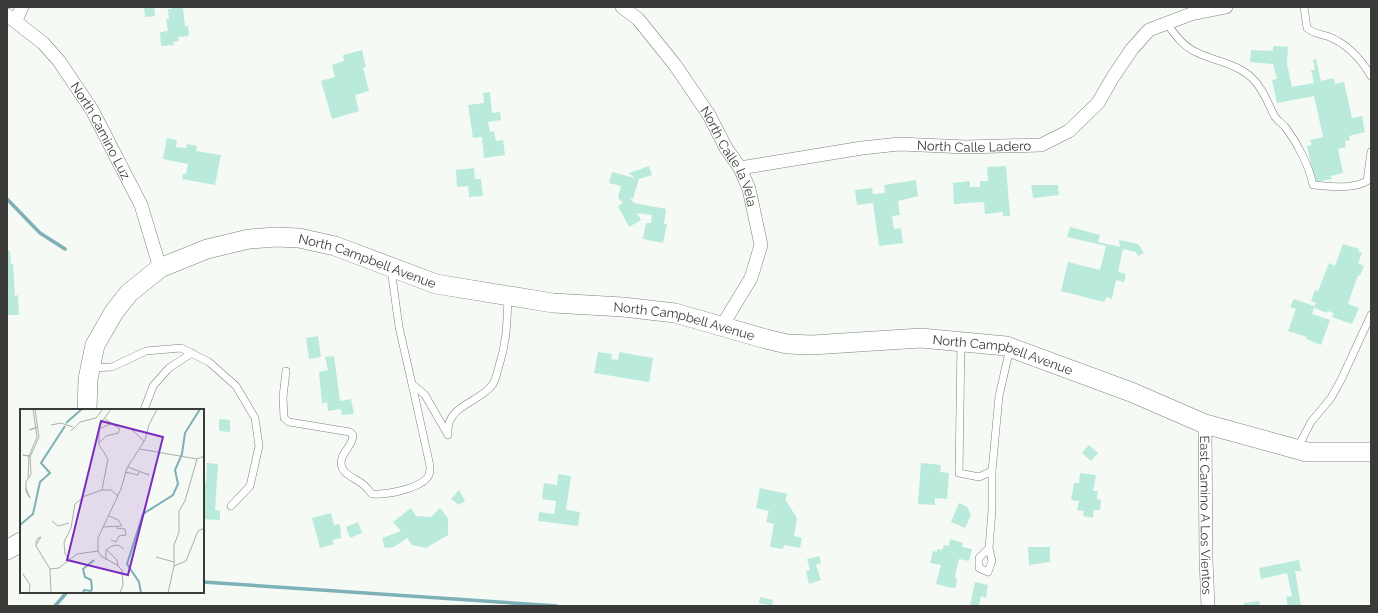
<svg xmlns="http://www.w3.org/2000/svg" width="1378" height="613" viewBox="0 0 1378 613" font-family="Raleway,sans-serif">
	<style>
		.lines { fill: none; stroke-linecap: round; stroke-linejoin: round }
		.stream { stroke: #7eb0b7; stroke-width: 3.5 }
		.building { fill: #b9eadb }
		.lane-casing { stroke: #7d817d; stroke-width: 8 }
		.street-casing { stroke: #7d817d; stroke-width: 14 }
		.secondary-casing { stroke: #7d817d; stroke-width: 20 }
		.lane { stroke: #fff; stroke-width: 7 }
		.street { stroke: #fff; stroke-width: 13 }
		.secondary { stroke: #fff; stroke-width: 19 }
		.labels { text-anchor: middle; stroke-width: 3; stroke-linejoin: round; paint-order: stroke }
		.street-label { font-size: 13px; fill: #3a3b39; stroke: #f6faf5 }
		.inset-river { fill: none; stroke: #7eb0b7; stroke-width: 2 }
		.inset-road { fill: none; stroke: #abaeaa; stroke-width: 1 }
		.view { fill: #7b2cbf; fill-opacity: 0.15; stroke: #7b2cbf; stroke-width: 2 }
		.inset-edge { fill: none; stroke: #3a3b39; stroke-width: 2 }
	</style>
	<rect width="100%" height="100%" fill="#f6faf5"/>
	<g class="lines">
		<!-- stream -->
		<g class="stream">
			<path d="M7,199L40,233L65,249"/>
			<path d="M203,582L557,606"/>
			<path d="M55,606L67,592"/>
		</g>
	</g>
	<!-- building -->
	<g class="building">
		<path d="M144,7H154L155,16L145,17Z"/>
		<path d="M171,7H183L185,26H188L189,36L178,37L179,41L173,42L174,45L161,46L160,32L168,31L166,19H169L168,9H172Z"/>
		<path d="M1273,46L1288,47L1287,64L1292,87L1314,83L1311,70H1315L1313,60L1316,59L1321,81L1334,78L1335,84L1344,82L1352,118L1362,116L1365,132L1349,136L1350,140L1345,141L1346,147L1338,149L1343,173L1331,176L1332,179L1315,182L1307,146L1312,145L1310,140L1323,137L1314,96L1277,103L1272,80L1277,79L1273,64L1250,62L1251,50L1273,51Z"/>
		<path d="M362,50L366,67L363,68L369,91L355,95L359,111L332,119L321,81L335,77L332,65L344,61L343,55Z"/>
		<path d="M490,92L492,113L500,112L501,120L488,122L490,132L494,131L496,141L503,140L505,155L484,158L482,137L473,138L468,105L484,103L483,93Z"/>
		<path d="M167,138L177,140L176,147L186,148L187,144L197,146L196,151L221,155L215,185L182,179L183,174H186L188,164L163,159Z"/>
		<path d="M649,166L652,175L639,179L633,199L630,198L634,203L666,209L664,224H667L663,243L643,239L646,223H651L652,215L637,213L641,220L629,227L618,206L623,203L618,198L621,186L609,183L612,172L635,178L629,173Z"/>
		<path d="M1006,166L1010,216H1003V212L985,214L984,202L954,204L953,183L970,181V187H980V181H988L987,167Z"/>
		<path d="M474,168L475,179H481L483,196L469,197L468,186L457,187L456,170Z"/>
		<path d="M916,180L918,196L898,201L900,215L892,216L894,229L901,228L903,243L879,246L873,203L857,205L855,190L872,188L873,194L885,193L884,185Z"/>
		<path d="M1031,185H1058L1059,195L1033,198Z"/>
		<path d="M1070,227L1100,235L1098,242L1120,247L1119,240L1138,244L1144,253L1138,256L1136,252L1123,249L1118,272L1126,274L1124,282L1116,280L1112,299L1107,297L1104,302L1061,291L1068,262L1100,270L1106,246L1067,237Z"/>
		<path d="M1343,244L1359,249V252L1362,253L1358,263L1364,266L1360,276L1358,275L1348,304L1359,308L1352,324L1332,317L1334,313L1328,311L1327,313L1314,308L1312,314L1330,320L1321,345L1306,339L1307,337L1288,331L1296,309L1290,307L1294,299L1314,306L1316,303L1311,301L1315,290L1318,291L1329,263L1335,266Z"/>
		<path d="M7,251H10L11,264H13L15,296L18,295L19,315H7Z"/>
		<path d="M318,336L321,357L309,359L306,338Z"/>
		<path d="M598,352L612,354L611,359L618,360L619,352L653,358L649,382L594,373Z"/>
		<path d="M334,356L340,401L351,399L354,414L342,415L341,409L328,411L327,402L322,404L319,372L328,370L325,357Z"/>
		<path d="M219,419L230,420V432L219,431Z"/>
		<path d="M1089,445L1098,453L1091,461L1082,453Z"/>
		<path d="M207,463L218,464L215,510L220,511V520L203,519V482L206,483Z"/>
		<path d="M921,463L941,465L940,472L949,473L947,499L935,498V505L918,504Z"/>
		<path d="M1080,473L1096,475L1093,491H1098L1097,499L1101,500L1100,510H1094L1093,518L1083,516L1084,511L1077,510L1079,501L1071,500L1074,483H1079Z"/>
		<path d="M558,474L571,476L566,510L580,512L578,526L538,521L539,512L554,514L556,501L542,499L544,483L557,485Z"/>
		<path d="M760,488L788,494L785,499L797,518L794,536L802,538L800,548L784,545L783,549L770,547L774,524L766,522L769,511L756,508Z"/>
		<path d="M459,490L465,501L459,505L451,499Z"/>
		<path d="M959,503L967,507L971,515L965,528L951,522Z"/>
		<path d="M411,508L416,516L431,517L440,508L448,518V535L426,548L412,545L407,538L394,547L385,548L382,538L401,531L393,522Z"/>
		<path d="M331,513L334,525L340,524L341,538L332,540L334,544L320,548L312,518Z"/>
		<path d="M358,522L362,533L350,538L346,527Z"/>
		<path d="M950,539L963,543L962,547L972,549L969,561L959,559L955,576L957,580L956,587L952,588L936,584L941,565L930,563L933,551L937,552V549L942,550L944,545L949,546Z"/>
		<path d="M1028,547H1050V562L1029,565Z"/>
		<path d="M819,556L821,563L816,565L821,580L809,584L806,571L810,570L807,559Z"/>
		<path d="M1299,560L1301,571H1295L1301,606H1288L1286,597L1292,596L1287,573L1261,579L1259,568Z"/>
		<path d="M975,582L988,585L986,598L981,596L979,606H970Z"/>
		<path d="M760,597L773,600L772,606L759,603Z"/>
		<path d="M1259,601L1260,606H1244V603Z"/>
	</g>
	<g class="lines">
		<!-- lane casing -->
		<g class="lane-casing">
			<g id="lane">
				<path d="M1304,7L1307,28C1312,33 1320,34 1327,36C1346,43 1361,59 1371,76"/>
				<path d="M1167,24C1174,33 1181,44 1192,50C1211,61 1235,62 1252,78C1263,88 1268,104 1275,117C1278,121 1283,124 1286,128C1298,144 1309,166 1313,185C1330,186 1351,190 1367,181L1371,152"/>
				<path d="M391,269L399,327L412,384L425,395L448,435"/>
				<path d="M961,342L959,473L979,477L992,471"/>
				<path d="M91,368L112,367L146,351L181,348L209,362L236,386L255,418L259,446L250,486L231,506"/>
				<path d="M286,371L283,397L284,418L289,422L350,432L353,435C353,445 345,449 342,458C337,472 353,477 361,483C366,486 369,491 372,494C386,495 418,489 427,478C430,475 430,471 430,466L412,384"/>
				<path d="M144,410L153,386L169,368L192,353"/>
				<path d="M448,433C446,405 480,403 493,384C496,379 497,372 499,366C507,341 507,323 508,297"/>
				<path d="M1297,449L1311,422L1331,398L1341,380L1371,315"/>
				<path d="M989,548L979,558V568L988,572L992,561L989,548L992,510V471L999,396L1010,348"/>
			</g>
		</g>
		<!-- street casing -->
		<g class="street-casing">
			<g id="street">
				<path id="s1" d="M622,7L638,19L675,65L709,115L726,148L740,168L749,189L761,245L751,278L722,326"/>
				<path id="s2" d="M7,15L43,43L59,61L92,110L141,205L160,268"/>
				<path d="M16,20L22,7"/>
				<path id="s3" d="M740,168L862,148L899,144L966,147L1041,145L1069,131L1098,103L1113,77L1132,49L1149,30L1191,14L1226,7"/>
				<path id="s4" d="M1205,424L1206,560L1208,606"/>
			</g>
		</g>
		<!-- secondary casing -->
		<g class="secondary-casing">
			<g id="secondary">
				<path id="s5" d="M87,410L88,379L95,345L114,312L129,293L160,268L207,249L249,239L276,237L299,238L335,246L436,284L553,303L623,307L675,313L766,339L787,344L812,345L921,338L1006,346L1131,392L1205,424L1307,452H1371"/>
				<path d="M7,550L21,542"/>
			</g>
		</g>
		<!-- lane -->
		<use href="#lane" class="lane"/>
		<!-- street -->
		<use href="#street" class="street"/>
		<!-- secondary -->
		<use href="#secondary" class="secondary"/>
	</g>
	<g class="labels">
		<!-- street labels -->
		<g class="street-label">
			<text dy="5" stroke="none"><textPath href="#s2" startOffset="151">North Camino Luz</textPath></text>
			<text dy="5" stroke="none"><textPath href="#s3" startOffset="236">North Calle Ladero</textPath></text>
			<text dy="5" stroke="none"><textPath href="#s1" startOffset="186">North Calle la Vela</textPath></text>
			<text dy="5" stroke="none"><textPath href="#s5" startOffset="384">North Campbell Avenue</textPath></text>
			<text dy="5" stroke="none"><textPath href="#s5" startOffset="708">North Campbell Avenue</textPath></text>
			<text dy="5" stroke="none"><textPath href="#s5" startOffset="1032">North Campbell Avenue</textPath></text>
			<text dy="5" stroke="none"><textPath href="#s4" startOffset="91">East Camino A Los Vientos</textPath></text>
		</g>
	</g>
	<!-- overview -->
	<g transform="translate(20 409)">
		<rect width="184" height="184" fill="#f6faf5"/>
		<path class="inset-river" d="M46,14L62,0M0,116L13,105L20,73L30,64L21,54L45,17M63,184L64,181L71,182L72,180L71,171L65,168L63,160L74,151M121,184L119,173L107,155L123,105L153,86L158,75L155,61L162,45L165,24L180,0"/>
		<path class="inset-road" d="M31,16L41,14L53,18M15,19L9,21L17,18M110,19L124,32M79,20L90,15M51,22L60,13L76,9L83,0M79,34L86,27L98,24L100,20L85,10M120,40L177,50L184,47M8,47L3,46L10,47M108,58L129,66L127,65M105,63L118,66L119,63M8,68L9,47L17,28L13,0M6,73L11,65L10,48L19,28L15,0M6,73V83L10,89L6,79M82,81L88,50L79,36V17L91,0M32,112L38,117L49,114M83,118L102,117L98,111L89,107M91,131L96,133L99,127L106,126L105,120L96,119M16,136L21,128L18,129L16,133V137L30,160L31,184M87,141L97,151L98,157M136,148L154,153M49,150L45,145L44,133L51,119L55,95L65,87L82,81H91L98,87M86,151V141L92,137L98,136L104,140M154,157L166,152L178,122L184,119M30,160L39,159L57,145L78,142M3,165L10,176L9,184M100,184L103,176L102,161L97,156L81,147L78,142V129L101,80L107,59L125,31L129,16L137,0M148,184L154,157V136L159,123V102L165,92L177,50"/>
		<path class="view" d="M81,12L143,28L108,166L47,151Z"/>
		<rect width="184" height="184" class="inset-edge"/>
	</g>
	<!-- border -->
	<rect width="1378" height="613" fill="none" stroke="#3a3b39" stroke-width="16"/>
</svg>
